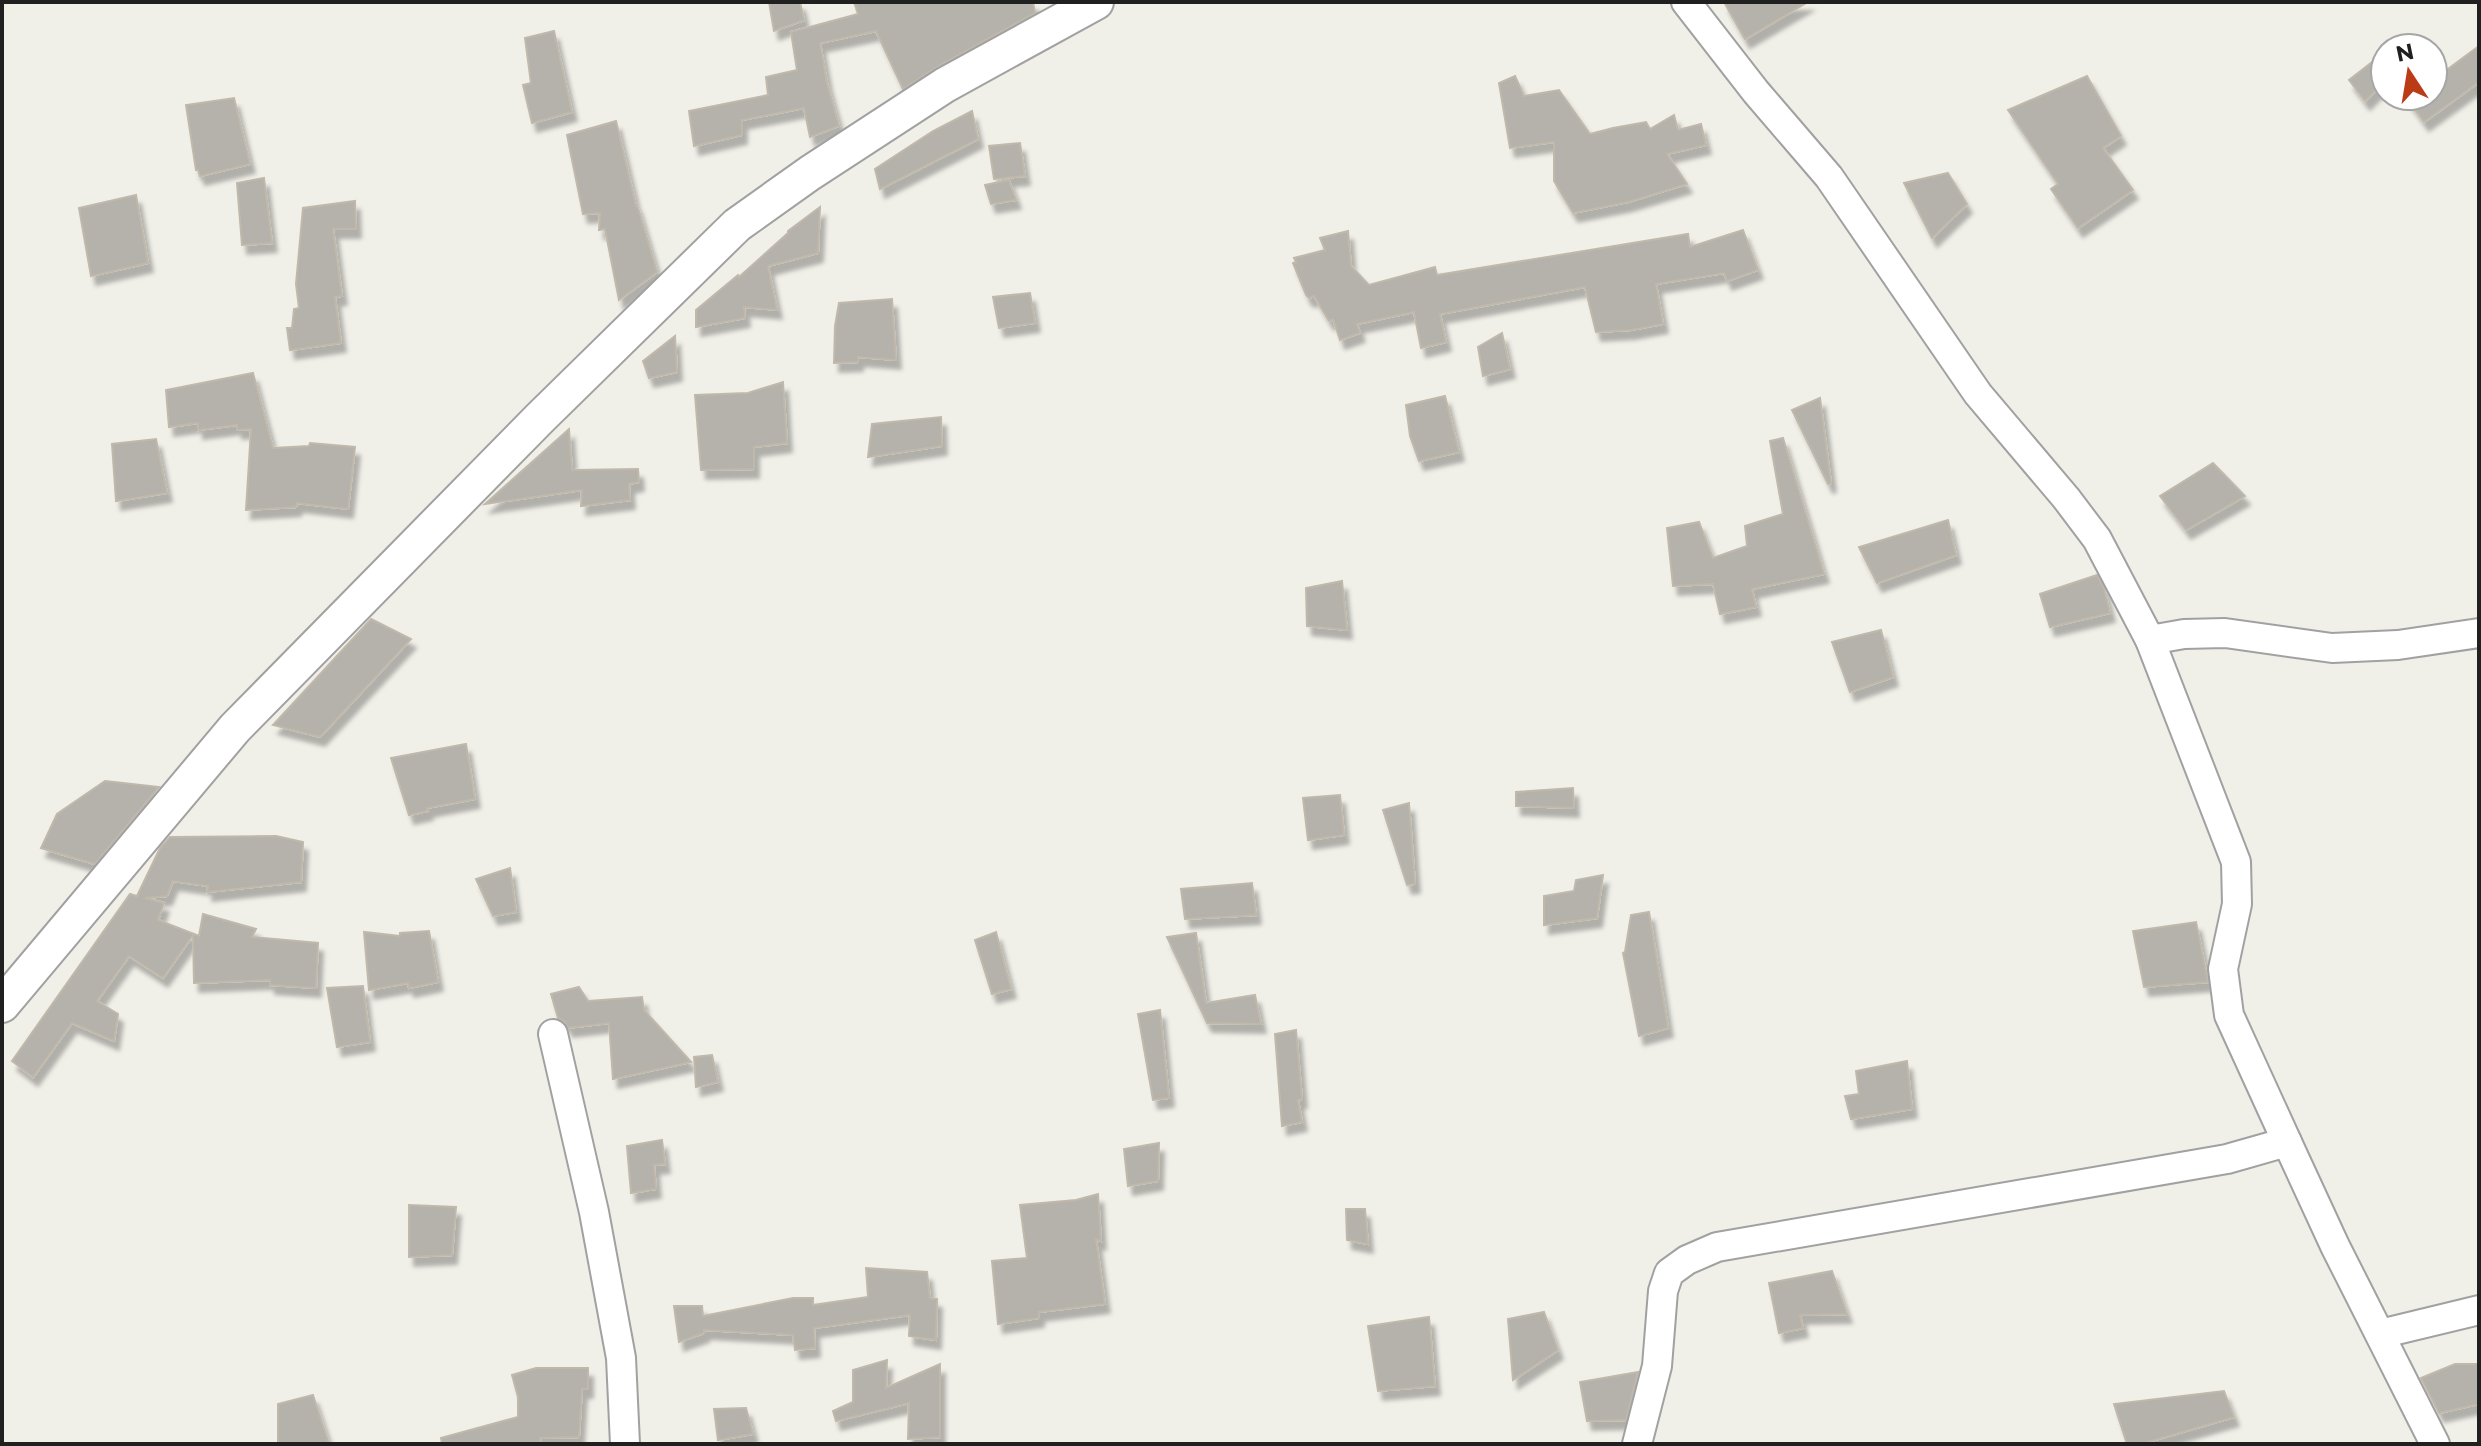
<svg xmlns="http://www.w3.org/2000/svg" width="2481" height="1446" viewBox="0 0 2481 1446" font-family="Montserrat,sans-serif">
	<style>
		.building { fill: #b5b1ab; stroke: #c0b9ab; stroke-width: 2; filter: url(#shadow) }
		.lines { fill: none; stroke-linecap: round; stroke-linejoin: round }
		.minor-casing { stroke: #a1a1a1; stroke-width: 32 }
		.tertiary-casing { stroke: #a1a1a1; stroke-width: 38 }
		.minor { stroke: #fff; stroke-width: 28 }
		.tertiary { stroke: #fff; stroke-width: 34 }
	</style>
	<defs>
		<filter id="shadow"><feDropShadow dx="5" dy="9" stdDeviation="2" flood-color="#0004"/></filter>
	</defs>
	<rect width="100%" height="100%" fill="#f0efe8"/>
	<!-- building -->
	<g class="building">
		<path d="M769,2H800L804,20L774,31Z"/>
		<path d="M854,2H1033L1035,13L935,68L903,89L876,31L820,43L827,83L839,126L810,137L804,108L742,120V135L694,146L689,111L768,95L766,77L797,70L791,32L858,14Z"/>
		<path d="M1724,2H1808L1745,39Z"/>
		<path d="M554,31L572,112L532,123L523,85L531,83L525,38Z"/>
		<path d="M2479,46V82L2424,122L2405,96H2433V80Z"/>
		<path d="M2385,52V81L2365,101L2349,80Z"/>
		<path d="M1515,76L1524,96L1559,90L1590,134L1613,128L1646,122L1650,129L1674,115L1678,130L1701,124L1706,145L1667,154L1687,184L1628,202L1573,213L1554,181V142L1510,148L1499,83Z"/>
		<path d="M2087,76L2121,136L2103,148L2133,190L2078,228L2051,189L2058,184L2008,110Z"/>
		<path d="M234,98L250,164L200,176L198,170H196L186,105Z"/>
		<path d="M972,111L978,139L880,189L875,169L933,131Z"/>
		<path d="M616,121L636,206L637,205L657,272L619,300L605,229L599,230L600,213L583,214L567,135Z"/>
		<path d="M1020,143L1025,176L994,179L989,146Z"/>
		<path d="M1948,173L1967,204L1932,238L1904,183Z"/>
		<path d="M264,178L272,243L242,245L237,183Z"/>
		<path d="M1009,180L1016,200L991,204L985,185Z"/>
		<path d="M136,195L148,263L91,276L79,208Z"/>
		<path d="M355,201L356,229H333L342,296L335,297L341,343L290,350L287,328H292L294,309L299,308L296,284L303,208Z"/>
		<path d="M820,207L818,253L768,266L777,310L744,307L745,318L696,327V310L738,275L739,277L788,233V231Z"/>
		<path d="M1743,230L1758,270L1727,281L1724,273L1656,284L1663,324L1631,330L1596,332L1585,287L1440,314L1446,342L1421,348L1414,312L1357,324L1360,333L1340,340L1333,319L1329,321L1314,296L1309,298L1306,295L1293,263L1296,262L1294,258L1325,250L1320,238L1348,231L1351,266L1369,285L1435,267L1437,275L1688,234L1690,247Z"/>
		<path d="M1030,293L1035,323L999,328L993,297Z"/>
		<path d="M892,299L896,360L858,357V362L834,363L835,326L839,303Z"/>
		<path d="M1502,333L1510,369L1483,376L1478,347Z"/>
		<path d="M675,336L677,372L649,378L643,361Z"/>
		<path d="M253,373L273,448L309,446L310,443L355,447L348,509L297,503L296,507L246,510L251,429L237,430V425L198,430V423L169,427L166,390Z"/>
		<path d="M783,382L787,443L754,447V469L701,470L695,395L748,393Z"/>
		<path d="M1445,396L1459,452L1419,461L1410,436L1406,405Z"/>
		<path d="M1820,398L1831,483L1828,484L1792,410Z"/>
		<path d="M941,417L942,446L868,457L872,424Z"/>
		<path d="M569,429L572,470L638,469L639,482L629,484L630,500L581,506L582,490L485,504Z"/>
		<path d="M1783,438L1824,574L1752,589L1756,607L1720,614L1713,584L1673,586L1667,528L1699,522L1713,558L1747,546L1745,526L1783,514L1770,441Z"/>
		<path d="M156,439L167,493L116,501L112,444Z"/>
		<path d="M2213,463L2245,496L2186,530L2160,496Z"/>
		<path d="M1948,520L1956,555L1877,583L1859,547Z"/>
		<path d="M2097,575L2104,588L2110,613L2050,627L2040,594Z"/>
		<path d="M1342,581L1347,630L1307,626L1306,588Z"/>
		<path d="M371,619L411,639L320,737L273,725Z"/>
		<path d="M1881,630L1893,677L1850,692L1832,642Z"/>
		<path d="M466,744L475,799L427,808L428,811L409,815L391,758Z"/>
		<path d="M105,781L159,787L95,864L41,848L57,814Z"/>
		<path d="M1573,788L1574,808L1516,806V792Z"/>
		<path d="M1340,795L1344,835L1308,840L1303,798Z"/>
		<path d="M1409,803L1415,884L1407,885L1383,810Z"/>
		<path d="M276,836L303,842L301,882L207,892L208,886L173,881L167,896L145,898L164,903L158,920L199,936L203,914L256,929L252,937L318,943L316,988L270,985V980L194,983L193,935L163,978L129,956L97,1001L118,1014L114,1041L72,1023L33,1077L12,1061L130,894L137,896L160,848L170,837Z"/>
		<path d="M510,868L516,912L493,916L476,879Z"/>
		<path d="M1603,875L1597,918L1544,925V896L1574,891L1576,880Z"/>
		<path d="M1252,883L1256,915L1185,919L1181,889Z"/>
		<path d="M1649,912L1668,1028L1639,1036L1623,953L1625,952L1631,915Z"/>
		<path d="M2196,922L2208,982L2144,987L2133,931Z"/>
		<path d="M429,931L438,982L409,988L408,983L369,990L364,932L400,936V933Z"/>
		<path d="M996,932L1011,989L992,994L975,940Z"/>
		<path d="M1196,933L1206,1003L1255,995L1261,1024L1207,1023L1167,937Z"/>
		<path d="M363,986L370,1042L337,1047L327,988Z"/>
		<path d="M579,987L588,1001L642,997L644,1010L691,1062L613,1079L609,1023L568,1028L565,1022L558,1018L551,994Z"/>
		<path d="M1160,1010L1169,1098L1153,1100L1138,1014Z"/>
		<path d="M1296,1030L1302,1099L1298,1100L1302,1122L1282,1126L1275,1034Z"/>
		<path d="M712,1055L718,1082L696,1087L694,1057Z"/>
		<path d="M1907,1061L1912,1109L1851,1119L1845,1096L1859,1094L1856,1071Z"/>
		<path d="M662,1140L665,1164L654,1165L656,1189L631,1193L627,1146Z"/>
		<path d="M1159,1143L1158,1181L1128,1186L1124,1149Z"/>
		<path d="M1098,1194L1101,1241L1096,1239L1105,1304L1039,1312V1318L998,1324L992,1261L1027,1258L1020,1205L1076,1200Z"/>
		<path d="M409,1205L456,1207L452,1255L409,1257Z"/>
		<path d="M1346,1209H1365L1368,1244L1347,1240Z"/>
		<path d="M866,1268L927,1272L930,1298L937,1299L936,1340L909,1336L910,1315L814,1328L815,1348L795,1350L793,1335L704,1330V1333L679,1342L674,1306H702L703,1316L793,1298H813V1305L868,1297Z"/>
		<path d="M1832,1271L1847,1314L1800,1315L1803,1328L1779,1333L1769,1283Z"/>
		<path d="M1544,1312L1558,1350L1513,1380L1508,1319Z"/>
		<path d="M1429,1317L1435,1386L1378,1391L1368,1326Z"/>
		<path d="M887,1360L886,1388L940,1364V1437L908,1439L909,1403L836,1421L833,1411L853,1402V1370Z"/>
		<path d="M2455,1364H2479V1404L2439,1413L2421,1378Z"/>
		<path d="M536,1368H588V1389H582L579,1437L540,1438L541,1444H442L441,1438L518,1417V1397L512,1375Z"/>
		<path d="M1638,1372L1626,1420L1587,1421L1580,1382Z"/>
		<path d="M2224,1391L2234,1417L2141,1444H2127L2114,1404Z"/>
		<path d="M313,1395L329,1444H278V1404Z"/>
		<path d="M746,1408L753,1434L718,1440L714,1409Z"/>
	</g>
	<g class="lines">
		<!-- minor casing -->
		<g class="minor-casing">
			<g id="minor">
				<path d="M1686,2L1756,92L1829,177L1978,394L2066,498L2097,539L2150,640L2236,862L2237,904L2223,969L2229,1015L2287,1142"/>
				<path d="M2150,640L2184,634L2225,633L2332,648L2398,645L2479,633"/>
				<path d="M553,1034L594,1212L621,1358L625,1444"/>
				<path d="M2380,1334L2479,1310"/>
				<path d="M1637,1444L1657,1366L1663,1291L1669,1273L1687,1260L1717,1247L2227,1159L2287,1142L2335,1246L2435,1444"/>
			</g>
		</g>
		<!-- tertiary casing -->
		<g class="tertiary-casing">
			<path id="tertiary" d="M2,1005L235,728L540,418L737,225L810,173L945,85L1096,2"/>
		</g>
		<!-- minor -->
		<use href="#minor" class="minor"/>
		<!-- tertiary -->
		<use href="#tertiary" class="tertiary"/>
	</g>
	<!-- border -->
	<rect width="2481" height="1446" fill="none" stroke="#202020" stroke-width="8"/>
	<!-- north arrow -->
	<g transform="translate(2409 72) rotate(348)"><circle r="38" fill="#ffffff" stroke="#a6a6a6" stroke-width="2"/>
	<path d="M0-6L14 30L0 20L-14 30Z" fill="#ba3b16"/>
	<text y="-12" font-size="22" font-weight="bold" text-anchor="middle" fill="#202020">N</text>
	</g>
</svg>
